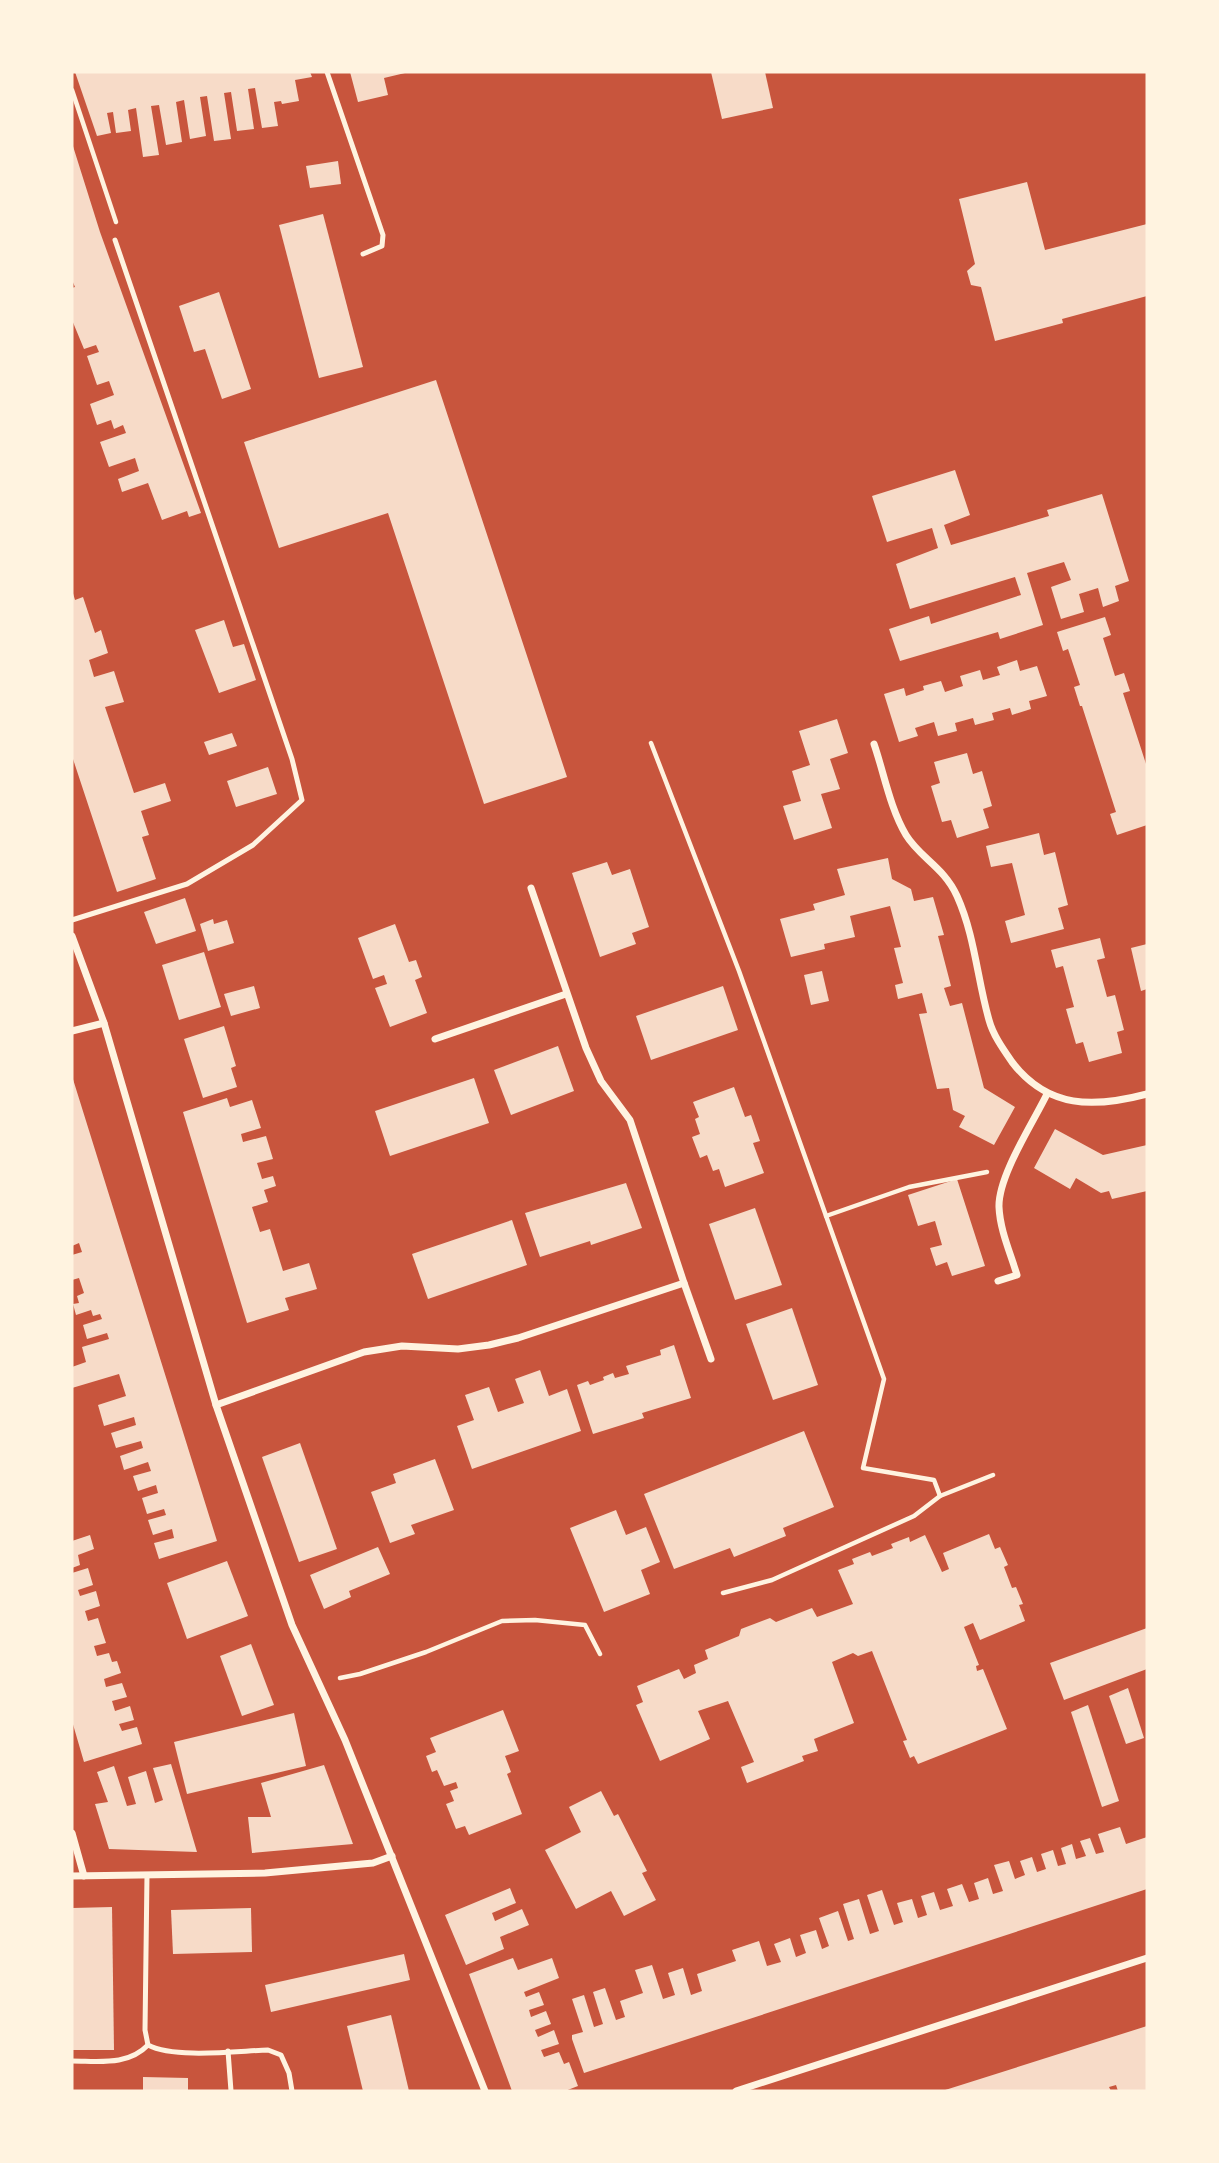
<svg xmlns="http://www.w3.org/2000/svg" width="1219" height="2163" viewBox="0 0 1219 2163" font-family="Overpass,sans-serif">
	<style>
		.building { fill: #f7dbc8 }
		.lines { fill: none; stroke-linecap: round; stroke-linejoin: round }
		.path { stroke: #fff3e0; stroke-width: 4.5 }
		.service { stroke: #fff3e0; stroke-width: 5 }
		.minor { stroke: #fff3e0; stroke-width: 7 }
	</style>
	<rect width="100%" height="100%" fill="#c8553d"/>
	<!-- building -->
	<g class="building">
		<path d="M75,72H310L312,77L295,80L299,101L282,104L281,101L274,102L278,126L262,128L255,88L248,89L254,129L237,131L231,92L224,93L231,139L214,141L207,96L200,97L206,136L190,139L184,100L176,102L182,142L166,145L159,105L151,106L159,155L143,157L136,108L128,110L131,131L116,133L113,112L107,113L111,133L97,136Z"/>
		<path d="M350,72H405V73L384,78L388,95L358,102Z"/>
		<path d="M711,72H765L773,108L722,119Z"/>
		<path d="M72,143L100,232L201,513L189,517L187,511L162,520L148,483L122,492L118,479L139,471L135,458L109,467L100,442L126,433L123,425L114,429L111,420L97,425L90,404L114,395L109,381L97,385L87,356L99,352L96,345L84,349L72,320V288L75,287L72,280Z"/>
		<path d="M338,161L341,184L310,188L306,166Z"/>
		<path d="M1027,182L1045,250L1147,224V296L1062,319L1063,323L995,341L981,287L971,285L967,271L975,264L959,199Z"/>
		<path d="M323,214L363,367L319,378L279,225Z"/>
		<path d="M219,292L251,389L222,399L205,349L194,352L179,306Z"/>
		<path d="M436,380L567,777L484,804L388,513L279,548L244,442Z"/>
		<path d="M955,470L970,515L944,525L951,545L1049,516L1047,510L1102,494L1129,581L1115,586L1119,601L1103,607L1098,588L1079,594L1084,612L1061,619L1051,587L1071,580L1064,562L1027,573L1043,625L1000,639L998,632L900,661L889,629L929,616L931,624L1021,595L1015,577L910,609L896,564L938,548L932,528L887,542L872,496Z"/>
		<path d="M72,590L75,600L83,597L95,633L101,630L108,653L89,660L94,677L114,671L124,702L105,707L134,793L165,783L171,801L141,811L149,835L142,837L156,879L117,892L72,756Z"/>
		<path d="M1105,617L1111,635L1103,638L1115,676L1124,673L1130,691L1123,693L1147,767V825L1117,835L1110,814L1116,812L1082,706H1080L1074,687L1080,685L1068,649L1063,651L1057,632Z"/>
		<path d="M224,620L233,647L244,644L256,680L219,693L195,630Z"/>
		<path d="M1017,660L1020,671L1037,666L1047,696L1029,701L1031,709L1012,715L1010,708L992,713L994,720L975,725L973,718L955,723L957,731L938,736L934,722L915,728L918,736L899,742L884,694L904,688L906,696L924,690L923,686L941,681L945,692L963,686L960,676L980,670L983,680L1000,675L997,667Z"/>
		<path d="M837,719L848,753L830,759L840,789L821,794L832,828L794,840L783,806L801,801L792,771L810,765L799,731Z"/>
		<path d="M232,733L237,746L209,755L204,742Z"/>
		<path d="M967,753L973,774L982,771L992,806L983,809L989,828L957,838L951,820L942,822L931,786L940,783L934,762Z"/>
		<path d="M268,767L277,794L236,807L227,781Z"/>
		<path d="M1039,833L1044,855L1055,852L1068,905L1058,908L1064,929L1011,943L1005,921L1025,915L1012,863L991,867L986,846Z"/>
		<path d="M888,858L892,879L911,889L914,901L933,897L944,935L938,936L951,986L944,988L950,1006L962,1003L984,1088L1015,1107L994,1145L959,1127L965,1116L953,1110L949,1088L937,1089L919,1014L927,1013L922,993L898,999L895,985L903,983L894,948L901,947L890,906L850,916L855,937L824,944L825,949L791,957L780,919L815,910L813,904L845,895L837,869Z"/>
		<path d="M607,862L612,875L630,869L649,927L632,933L636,944L600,957L572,873Z"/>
		<path d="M185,898L196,931L156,944L144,912Z"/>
		<path d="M213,919L214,924L227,920L234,943L208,951L200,924Z"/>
		<path d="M395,924L409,962L416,960L422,977L415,980L427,1013L390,1027L375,988L387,984L384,975L373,979L358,938Z"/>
		<path d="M1100,938L1105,958L1097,960L1107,997L1115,995L1124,1030L1117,1032L1122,1053L1089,1062L1083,1042L1076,1044L1066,1009L1074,1007L1063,966L1056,968L1051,950Z"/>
		<path d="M1147,944V989L1141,991L1131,948Z"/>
		<path d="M204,952L221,1007L179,1020L162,965Z"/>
		<path d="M822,971L829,1001L811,1005L804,975Z"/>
		<path d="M254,986L260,1008L231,1016L224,994Z"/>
		<path d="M723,986L738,1030L651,1060L636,1016Z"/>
		<path d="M224,1026L236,1066L231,1068L237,1087L203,1098L184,1039Z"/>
		<path d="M558,1046L574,1091L511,1115L494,1070Z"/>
		<path d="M72,1076L217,1541L159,1559L154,1543L174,1538L172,1529L153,1535L148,1520L166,1515L164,1509L147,1514L142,1498L158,1493L156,1485L138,1491L133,1476L151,1471L148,1462L124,1470L120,1456L143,1448L141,1441L116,1448L111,1433L136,1425L134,1417L104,1426L98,1405L126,1396L119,1374L72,1388V1367L86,1362L82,1347L109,1339L107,1333L87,1339L83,1325L102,1319L100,1314L93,1316L91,1310L76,1315L73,1304L79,1303L77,1296L84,1293L79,1278L72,1280V1255L82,1252L79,1243L72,1246Z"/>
		<path d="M474,1078L489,1123L390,1156L375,1111Z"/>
		<path d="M734,1087L745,1117L751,1115L760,1141L753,1143L764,1173L725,1187L719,1169L713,1171L707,1155L700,1158L692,1137L700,1134L695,1119L699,1117L693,1102Z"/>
		<path d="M227,1098L230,1107L252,1100L261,1128L241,1134L243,1142L266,1136L273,1159L257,1163L262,1179L273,1176L276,1186L264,1190L268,1202L252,1207L260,1232L270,1229L283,1271L309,1263L317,1289L285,1298L289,1310L247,1323L183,1112Z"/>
		<path d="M1055,1129L1103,1155L1147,1145V1191L1112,1199L1109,1191L1101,1193L1076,1178L1070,1189L1034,1168Z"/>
		<path d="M957,1179L985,1266L952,1276L947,1262L936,1266L930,1248L942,1245L935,1221L918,1226L908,1195Z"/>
		<path d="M626,1183L642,1228L591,1245L590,1241L540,1257L525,1213Z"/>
		<path d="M755,1208L782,1285L735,1300L709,1224Z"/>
		<path d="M512,1220L527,1265L428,1299L412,1254Z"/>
		<path d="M792,1308L818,1385L773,1400L746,1324Z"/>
		<path d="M674,1345L691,1398L642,1413L644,1418L593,1434L577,1385L588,1381L590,1385L604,1380L603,1377L613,1373L615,1378L629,1374L626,1366L661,1355L660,1350Z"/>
		<path d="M540,1370L549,1396L567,1389L581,1431L472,1469L457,1426L474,1420L465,1395L489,1387L498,1412L524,1403L515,1379Z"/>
		<path d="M804,1431L834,1507L783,1528L786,1536L734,1557L730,1548L674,1569L644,1494Z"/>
		<path d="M300,1443L337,1549L299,1562L262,1457Z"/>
		<path d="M435,1459L454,1510L411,1525L415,1534L390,1543L371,1492L396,1483L393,1474Z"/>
		<path d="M616,1510L626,1535L646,1527L660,1562L641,1570L650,1594L604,1612L570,1528Z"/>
		<path d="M989,1534L995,1549L1000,1547L1008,1565L1004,1567L1012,1588L1016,1587L1023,1604L1019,1605L1025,1621L980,1640L973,1623L964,1627L979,1665L976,1666L977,1671L983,1669L1007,1729L918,1764L914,1756L910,1758L903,1741L907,1740L872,1651L858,1656L853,1653L832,1662L854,1723L814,1739L818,1751L802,1756L804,1761L747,1783L741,1767L754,1762L728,1701L698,1711L710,1739L660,1761L636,1705L643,1702L637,1686L679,1669L684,1679L696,1673L694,1665L708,1659L705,1650L739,1636L741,1629L770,1618L776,1622L812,1608L817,1617L853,1604L838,1570L854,1564L852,1559L870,1552L872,1556L893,1548L891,1544L909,1537L910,1542L925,1535L942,1572L949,1569L943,1553Z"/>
		<path d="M90,1535L94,1549L78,1555L80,1565L72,1568V1541Z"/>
		<path d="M378,1547L390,1574L349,1591L351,1597L324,1609L310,1575Z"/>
		<path d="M227,1561L248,1616L187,1639L167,1583Z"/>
		<path d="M88,1568L93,1585L78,1590L80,1596L96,1591L100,1606L85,1611L88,1621L98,1618L102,1631L106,1643L94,1646L97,1656L109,1653L112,1662L117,1661L121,1673L104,1679L106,1687L122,1683L127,1697L112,1701L115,1711L130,1706L134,1720L119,1724L122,1731L137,1727L142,1744L84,1762L72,1721V1573Z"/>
		<path d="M1147,1628V1669L1064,1700L1050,1663Z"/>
		<path d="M251,1644L274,1705L242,1716L220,1656Z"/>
		<path d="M1128,1688L1144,1738L1126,1744L1109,1696Z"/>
		<path d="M1088,1705L1119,1801L1102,1807L1071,1712Z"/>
		<path d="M503,1710L519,1751L505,1756L511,1772L507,1774L522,1814L469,1835L465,1826L456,1829L446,1804L454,1801L450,1791L458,1788L456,1782L444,1786L437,1770L432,1772L426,1756L436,1752L430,1738Z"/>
		<path d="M294,1713L306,1766L187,1794L174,1742Z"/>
		<path d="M171,1764L197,1852L109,1849L95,1804L108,1802L97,1772L114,1766L127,1806L136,1804L128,1777L146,1771L155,1803L163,1800L153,1768Z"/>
		<path d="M324,1765L353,1844L252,1853L248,1817H271L261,1783Z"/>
		<path d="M601,1791L614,1816L618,1814L647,1871L642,1873L656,1900L624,1916L611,1891L576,1909L545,1850L581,1832L569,1807Z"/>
		<path d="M1120,1827L1126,1844L1147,1837V1889L584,2073L572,2039V2035L583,2032L572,1999L584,1995L594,2027L603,2024L593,1992L605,1988L616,2020L625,2017L620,2001L643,1993L635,1970L652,1965L663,1999L675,1995L668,1973L683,1968L691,1995L702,1991L697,1974L736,1961L732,1950L759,1941L767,1966L781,1962L774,1944L790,1938L796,1957L806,1953L800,1935L816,1930L822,1949L829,1946L819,1918L838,1911L848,1941L854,1939L843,1904L859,1899L870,1934L879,1931L867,1895L882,1890L894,1925L903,1922L897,1903L912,1899L918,1918L927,1915L921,1896L934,1892L940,1910L953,1906L947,1889L962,1884L969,1902L979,1899L974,1883L988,1878L993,1894L1003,1891L994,1865L1009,1861L1015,1879L1025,1875L1020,1861L1032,1857L1037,1872L1046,1869L1041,1854L1053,1850L1058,1866L1066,1864L1061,1848L1072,1844L1076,1859L1086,1856L1080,1841L1090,1838L1096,1854L1104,1852L1098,1834Z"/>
		<path d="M510,1888L516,1903L492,1913L495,1921L522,1909L529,1925L500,1937L504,1949L466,1965L445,1915Z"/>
		<path d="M112,1907L114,2050H72V1908Z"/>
		<path d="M251,1908L252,1952L173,1954L171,1910Z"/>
		<path d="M404,1954L410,1980L271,2012L265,1985Z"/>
		<path d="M513,1958L518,1970L552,1958L559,1978L524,1992L526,1997L539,1992L544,2005L529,2010L531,2017L546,2011L551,2024L535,2030L538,2037L554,2030L559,2044L541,2050L544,2057L559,2052L564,2064L569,2062L578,2086L565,2091H512L469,1974Z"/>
		<path d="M391,2015L409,2091H363L347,2026Z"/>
		<path d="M1147,2026V2091H1118L1116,2085L1109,2087L1111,2091H942Z"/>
		<path d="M143,2077L188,2078V2091H143Z"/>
	</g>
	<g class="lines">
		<!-- path -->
		<g class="path">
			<path d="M72,90L116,222"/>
			<path d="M651,743L739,971L884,1379L863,1468L934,1480L940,1496"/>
			<path d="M826,1216L909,1187L987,1172"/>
			<path d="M723,1593L772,1580L914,1516L940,1496L993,1475"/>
			<path d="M340,1678L360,1674L426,1652L502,1621L535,1620L585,1625L600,1654"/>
		</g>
		<!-- service -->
		<g class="service">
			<path d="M327,72L383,235L382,246L363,254"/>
			<path d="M72,920L187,884L253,845L302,800L292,759L115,240"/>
			<path d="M147,1875L145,2030L148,2045C175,2059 237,2051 268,2050L281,2055L289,2073L292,2091"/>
			<path d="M228,2051L231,2091"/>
			<path d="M72,2061C99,2061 128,2066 148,2045"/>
		</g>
		<!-- minor -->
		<g class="minor">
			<path d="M874,744C884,773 890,808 906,835C920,858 944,867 957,896C975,936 977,978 989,1020C993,1035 1003,1049 1012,1062C1048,1109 1094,1108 1147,1094"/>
			<path d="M72,936L104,1023L216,1405L292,1625L345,1740L485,2091"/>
			<path d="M72,1031L104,1023"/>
			<path d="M435,1039L566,994"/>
			<path d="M998,1281L1017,1275C1010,1252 1000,1230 999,1207C998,1176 1033,1123 1047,1094"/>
			<path d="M684,1283L711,1359"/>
			<path d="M216,1405L364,1352L402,1346L458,1349L489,1345L518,1338L684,1283L630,1120L601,1081L586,1048L531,888"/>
			<path d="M72,1833L84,1876"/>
			<path d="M72,1876L265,1873L373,1863L392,1856"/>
			<path d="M736,2091L1147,1958"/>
		</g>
	</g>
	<!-- border -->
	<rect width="1219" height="2163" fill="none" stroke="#fff3e0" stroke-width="147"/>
</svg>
